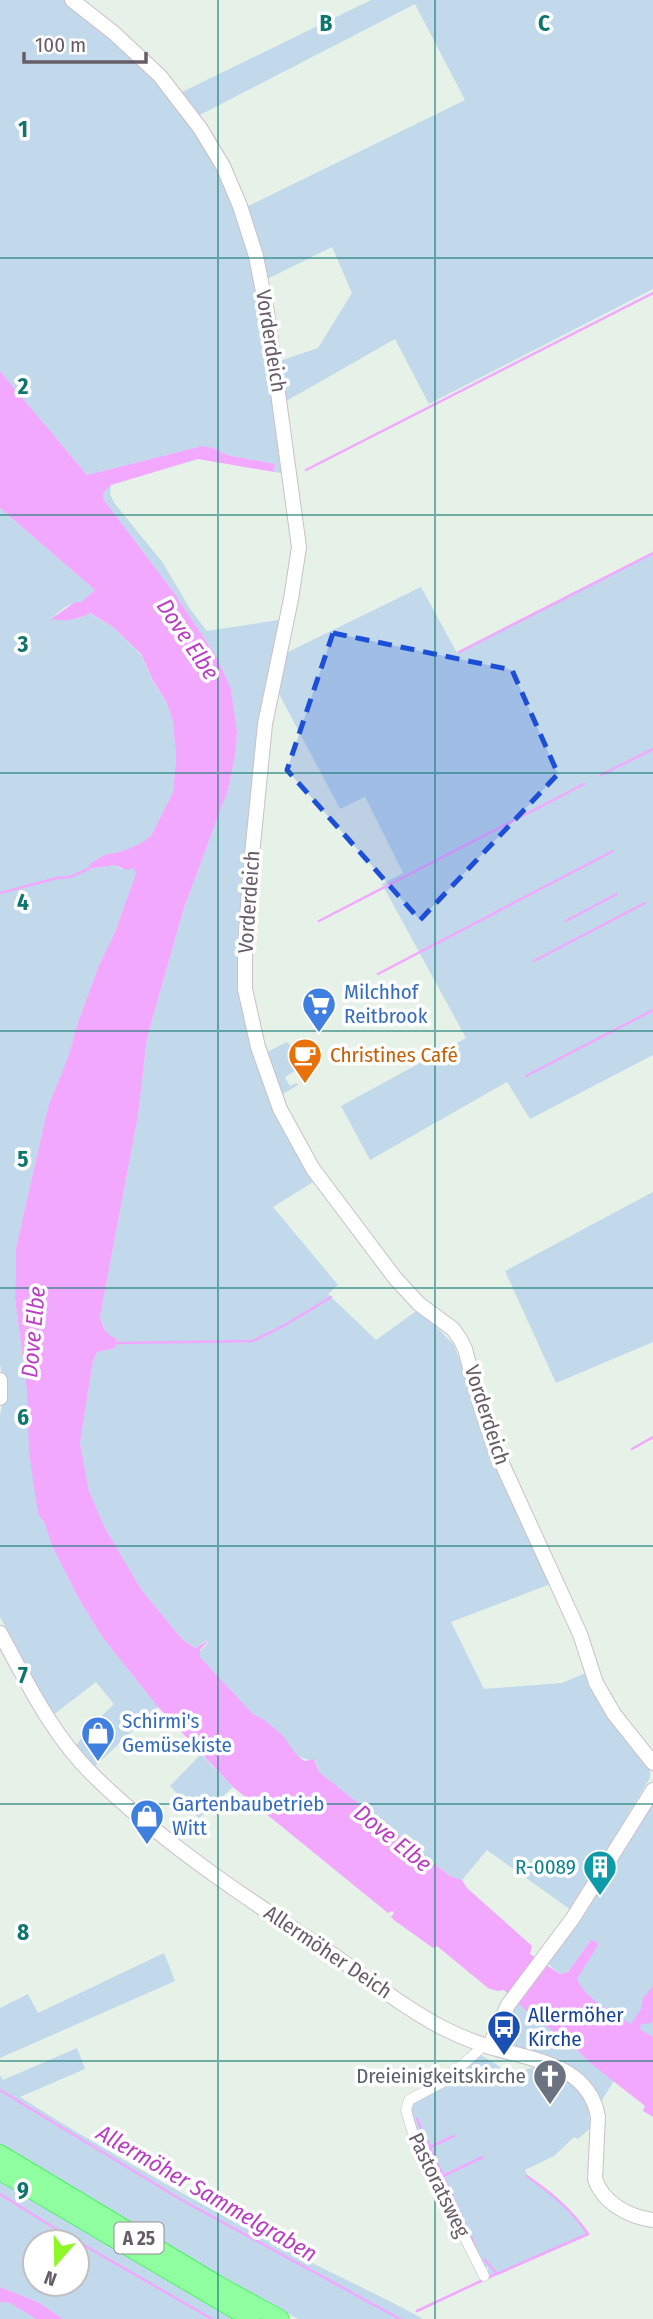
<svg xmlns="http://www.w3.org/2000/svg" width="653" height="2319" viewBox="0 0 653 2319" font-family="'Fira Sans Condensed',sans-serif">
	<style>
		.green { fill: #c1d9ea; fill-rule: evenodd }
		.water { fill: #f2a8ff }
		.lines { fill: none; stroke-linecap: round; stroke-linejoin: round }
		.stream { stroke: #f2a8ff; stroke-width: 2.5 }
		.street-casing { stroke: #c5bdc5; stroke-width: 11 }
		.secondary-casing { stroke: #cac0c9; stroke-width: 16 }
		.highway-casing { stroke: #00f719; stroke-width: 19 }
		.street { stroke: #fff; stroke-width: 10 }
		.secondary { stroke: #fff; stroke-width: 14 }
		.highway { stroke: #8fffa0; stroke-width: 18 }
		.marked { fill: #1d4ed8; fill-opacity: 0.2; stroke: #1d4ed8; stroke-width: 5; stroke-dasharray: 14 9; stroke-linejoin: round }
		.grid { fill: none; stroke: #0f766e; stroke-width: 2; stroke-opacity: 0.55 }
		.labels { text-anchor: middle; stroke-width: 7; stroke-linejoin: round; paint-order: stroke }
		.shield { fill: #fff; stroke: #958e95; stroke-width: 2 }
		.shield-label { font-size: 19px; font-weight: bold; fill: #675d67 }
		.street-label { font-size: 21px; fill: #675d67; stroke: #fff }
		.shop-label { font-size: 21px; fill: #366cbe; stroke: #fff; text-anchor: start }
		.food-label { font-size: 21px; fill: #c56008; stroke: #fff; text-anchor: start }
		.culture-label { font-size: 21px; fill: #0d838f; stroke: #fff; text-anchor: end }
		.transit-label { font-size: 21px; fill: #164399; stroke: #fff; text-anchor: start }
		.worship-label { font-size: 21px; fill: #5b616d; stroke: #fff; text-anchor: end }
		.water-label { font-size: 23px; font-style: italic; fill: #ba3dc4; stroke: #fff }
		.grid-label { font-size: 23px; text-anchor: middle; font-weight: bold; fill: #0f766e; stroke: #fff; stroke-width: 7; stroke-linejoin: round; paint-order: stroke }
	</style>
	<rect width="100%" height="100%" fill="#e6f1e8"/>
	<!-- green -->
	<g class="green">
		<path d="M0,0H63L82,11L142,63L193,124L223,178L246,237L256,283L268,363L281,473L274,472L275,464L227,455L214,448L202,446L87,475L0,371Z"/>
		<path d="M371,0H653V289L429,404L395,339L281,404L274,363L318,348L352,293L332,247L263,281L242,209L465,100L415,4L198,116L180,93Z"/>
		<path d="M111,485L110,494L115,504L163,563L190,609L207,631L279,620L263,697L277,691L288,652L421,587L457,653L653,554V1055L530,1119L507,1082L370,1160L341,1106L466,1038L382,884L403,873L365,797L340,809L278,692L263,765L255,866L250,993L265,1056L269,1051L287,1042L294,1049L290,1055L298,1069L285,1077L290,1086L296,1083L298,1085L278,1097L280,1119L313,1182L273,1207L338,1285L328,1294L376,1340L419,1309L454,1345L498,1465L558,1581L451,1622L484,1689L562,1683L588,1672L650,1766V1778L571,1910L487,1850L462,1880L450,1876L319,1772L315,1760C288,1762 277,1725 253,1714L200,1657L199,1652L208,1643L207,1640L195,1648L182,1639L141,1589L105,1528L89,1491L80,1443L93,1361L97,1352L115,1348L117,1339L107,1335L100,1317L138,1116L147,1038L184,908L228,790L236,751L237,732L231,689L218,659L175,594L104,500L103,493Z"/>
		<path d="M0,508L95,590L81,602C70,601 58,612 51,619H77L89,613L113,627L141,655L153,682L166,701L173,722L176,757L173,792L151,836L141,843L123,851L104,855L91,863L89,869L115,865L121,869L135,867L136,873L115,932L99,965L78,1022L68,1057L48,1107L16,1248L15,1298L27,1391L38,1514L44,1522L52,1546L80,1601L103,1638L158,1707L93,1768L76,1746L88,1729L114,1704L96,1682L53,1715L0,1617V1415L5,1392L0,1364Z"/>
		<path d="M653,1192V1342L556,1383L505,1271Z"/>
		<path d="M201,1754L233,1787L199,1818L170,1786Z"/>
		<path d="M653,1797V2037C630,2024 589,2004 576,1979L591,1940L568,1972L560,1974L548,1964L577,1924Z"/>
		<path d="M164,1953L175,1981L0,2058V2008L28,1994L38,2013Z"/>
		<path d="M518,2003L572,2045L589,2062L614,2081L600,2103L580,2074L566,2064L516,2049C497,2036 506,2018 518,2003Z"/>
		<path d="M77,2048L85,2069L20,2097C115,2157 214,2212 314,2264C350,2282 387,2299 423,2319H298L129,2226L0,2146V2075L3,2080Z"/>
		<path d="M479,2054L496,2064L508,2076C519,2074 527,2067 539,2067C544,2068 549,2071 554,2073C578,2084 591,2101 590,2128L578,2139L574,2137L554,2156L525,2170C529,2182 545,2188 555,2196C568,2208 580,2220 589,2235L485,2280L484,2276L488,2274V2268L480,2263L409,2116L413,2102Z"/>
		<path d="M0,2181L232,2319H63L38,2302L0,2287ZM35,2242H77V2284H35Z"/>
		<path d="M0,2302L10,2303L36,2319H0Z"/>
	</g>
	<!-- water -->
	<g class="water">
		<path d="M0,371L87,475L202,446L214,448L227,455L275,464L274,472L198,459L111,485L103,493L104,500L175,594L218,659L231,689L237,731L236,751L228,790L184,908L147,1038L138,1116L100,1317C104,1329 105,1334 117,1339L115,1348L97,1352L93,1361L80,1443L89,1491L105,1528L141,1589L182,1639L195,1648L209,1640L200,1650V1657L253,1714C266,1720 281,1732 289,1744C294,1752 297,1756 305,1761L314,1759L319,1772L450,1876L462,1880L467,1888L532,1946L530,1954L560,1974L568,1972L591,1940L596,1941L598,1945L577,1979C586,2000 613,2012 631,2024L641,2009L643,1998L653,1986V2020L651,2023L641,2024L640,2029L653,2037V2117L643,2111L645,2106L589,2062L572,2045L529,2013L504,1990L497,1991L488,1988L437,1946L433,1948L394,1920L391,1917L394,1913L392,1911L388,1913L233,1787L158,1707L103,1638L80,1601L52,1546L44,1522L38,1514L29,1452L27,1391L15,1298L16,1248L48,1107L68,1057L78,1022L99,965L115,932L136,873L134,868L126,870L115,865L88,869L91,863L104,855L123,851L141,843L151,836L173,792L176,757L173,722L166,701L153,681L141,654L113,627L90,613C76,620 66,622 51,619L75,602H81L95,590L0,508Z"/>
		<path d="M0,2287L38,2302L63,2319H36L10,2303L0,2302Z"/>
	</g>
	<g class="lines">
		<!-- stream -->
		<g class="stream">
			<path d="M306,470L653,293"/>
			<path d="M459,652L653,553"/>
			<path d="M601,775L653,749"/>
			<path d="M0,893L57,878L70,877L88,869"/>
			<path d="M319,921L584,784"/>
			<path d="M566,921L617,894"/>
			<path d="M534,961L645,903"/>
			<path d="M378,974L613,851"/>
			<path d="M526,1076L653,1010"/>
			<path d="M115,1343L253,1341L285,1325L331,1297"/>
			<path d="M632,1449L653,1437"/>
			<path d="M0,2090L180,2199L400,2319"/>
			<path d="M417,2119L475,2246"/>
			<path d="M430,2147L454,2136"/>
			<path d="M443,2176L483,2157"/>
			<path d="M0,2194L56,2229L212,2319"/>
			<path d="M485,2260L497,2274L588,2234C572,2210 551,2193 527,2176"/>
			<path d="M417,2311L496,2274"/>
		</g>
		<!-- street casing -->
		<g class="street-casing">
			<path id="street" d="M481,2044L479,2050L443,2082L409,2100L406,2110L412,2131L484,2276"/>
		</g>
		<!-- secondary casing -->
		<g class="secondary-casing">
			<g id="secondary">
				<path d="M72,0L114,33L160,76L200,128L223,166L240,206L256,256L267,312L299,547L291,599L265,724L251,865L245,947V989L258,1047L280,1109L313,1169L395,1278L419,1304L453,1329L460,1339L465,1349L482,1411L493,1444L580,1634L596,1683L614,1714L653,1763"/>
				<path d="M0,1380V1398"/>
				<path d="M0,1633C27,1682 52,1735 93,1775C162,1843 253,1903 335,1956C370,1980 403,2007 441,2027C457,2035 473,2042 490,2047C532,2060 589,2064 598,2117L595,2179C603,2203 629,2217 653,2220"/>
				<path d="M489,2047L508,2005L573,1918L653,1790"/>
			</g>
		</g>
		<!-- highway casing -->
		<g class="highway-casing">
			<g id="highway">
				<path d="M0,2154L218,2285L280,2319"/>
				<path d="M0,2171L251,2319"/>
			</g>
		</g>
		<!-- street -->
		<use href="#street" class="street"/>
		<!-- secondary -->
		<use href="#secondary" class="secondary"/>
		<!-- highway -->
		<use href="#highway" class="highway"/>
	</g>
	<!-- marked area -->
	<path class="marked" d="M333,633L512,670L558,774L420,920L287,770Z"/>
	<!-- grid -->
	<path class="grid" d="M218,0V2319M435,0V2319M0,258H653M0,515H653M0,773H653M0,1031H653M0,1288H653M0,1546H653M0,1804H653M0,2061H653"/>
	<!-- icons -->
	<defs>
		<g id="supermarket-pin" transform="scale(1.75)"><path d="M0 17L-7.5 6A9.5 9.5 0 1 1 7.5 6Z" fill="#3f7fe0" stroke="#fff"/><path d="M-6-5.5h2.5l.6 2H6L4.5 2H-2.5L-4.4-4H-6ZM-1.5 3.2a1.3 1.3 0 1 0 .1 0ZM3 3.2a1.3 1.3 0 1 0 .1 0Z" fill="#fff"/></g>
		<g id="cafe-pin" transform="scale(1.75)"><path d="M0 17L-7.5 6A9.5 9.5 0 1 1 7.5 6Z" fill="#e8710a" stroke="#fff"/><path d="M-5.5-4.5H6V0H3Q3 3.5 0 3.5H-2.5Q-5.5 3.5-5.5 0ZM3-3.2v2h1.7v-2ZM-6 4.5H4V6H-6Z" fill="#fff"/></g>
		<g id="shop-pin" transform="scale(1.75)"><path d="M0 17L-7.5 6A9.5 9.5 0 1 1 7.5 6Z" fill="#3f7fe0" stroke="#fff"/><path d="M-5-2.5h2.3a2.7 3.5 0 0 1 5.4 0H5L5.5 6h-11ZM-1.5-2.5h3a1.5 2.3 0 0 0-3 0Z" fill="#fff"/></g>
		<g id="building-pin" transform="scale(1.75)"><path d="M0 17L-7.5 6A9.5 9.5 0 1 1 7.5 6Z" fill="#0f9aa8" stroke="#fff"/><path d="M-4-6H4V6H1V3H-1V6H-4ZM-2.5-4.3h1.7v1.8h-1.7ZM.8-4.3h1.7v1.8H.8ZM-2.5-1h1.7V.8h-1.7ZM.8-1h1.7V.8H.8Z" fill="#fff"/></g>
		<g id="bus-pin" transform="scale(1.75)"><path d="M0 17L-7.5 6A9.5 9.5 0 1 1 7.5 6Z" fill="#1a4fb4" stroke="#fff"/><path d="M-5-6H5V4H4V6H2V4H-2V6H-4V4H-5ZM-3.5-4V0h7V-4ZM-3.5 1.2v1.5H-2V1.2ZM2 1.2v1.5H3.5V1.2Z" fill="#fff"/></g>
		<g id="church-pin" transform="scale(1.75)"><path d="M0 17L-7.5 6A9.5 9.5 0 1 1 7.5 6Z" fill="#6b7280" stroke="#fff"/><path d="M-1.2-6h2.4v3.5h3.3v2.4h-3.3V6h-2.4V-.1h-3.3v-2.4h3.3Z" fill="#fff"/></g>
	</defs>
	<g fill-rule="evenodd">
		<use href="#supermarket-pin" x="319" y="1004"/>
		<use href="#cafe-pin" x="305" y="1055"/>
		<use href="#shop-pin" x="98" y="1733"/>
		<use href="#shop-pin" x="147" y="1816"/>
		<use href="#building-pin" x="600" y="1867"/>
		<use href="#bus-pin" x="504" y="2027"/>
		<use href="#church-pin" x="550" y="2076"/>
	</g>
	<g class="labels">
		<!-- shield labels -->
		<rect class="shield" x="114.5" y="2222.5" width="49" height="31" rx="5"/>
		<g class="shield-label">
			<text x="139" y="2245">A 25</text>
		</g>
		<!-- street labels -->
		<g class="street-label">
			<text transform="translate(271 341) rotate(81)" y="7">Vorderdeich</text>
			<text transform="translate(249 902) rotate(-86)" y="7">Vorderdeich</text>
			<text transform="translate(487 1415) rotate(72)" y="7">Vorderdeich</text>
			<text transform="translate(328 1952) rotate(34)" y="7">Allermöher Deich</text>
			<text transform="translate(439 2185) rotate(64)" y="7">Pastoratsweg</text>
		</g>
		<!-- shop labels -->
		<g class="shop-label">
			<text x="344" y="999">Milchhof<tspan x="344" dy="24">Reitbrook</tspan></text>
			<text x="122" y="1728">Schirmi's<tspan x="122" dy="24">Gemüsekiste</tspan></text>
			<text x="172" y="1811">Gartenbaubetrieb<tspan x="172" dy="24">Witt</tspan></text>
		</g>
		<!-- food labels -->
		<g class="food-label">
			<text x="330" y="1062">Christines Café</text>
		</g>
		<!-- culture labels -->
		<g class="culture-label">
			<text x="576" y="1874">R-0089</text>
		</g>
		<!-- transit labels -->
		<g class="transit-label">
			<text x="528" y="2022">Allermöher<tspan x="528" dy="24">Kirche</tspan></text>
		</g>
		<!-- worship labels -->
		<g class="worship-label">
			<text x="526" y="2083">Dreieinigkeitskirche</text>
		</g>
		<!-- water labels -->
		<g class="water-label">
			<text transform="translate(188 639) rotate(56)" y="8">Dove Elbe</text>
			<text transform="translate(33 1332) rotate(-85)" y="8">Dove Elbe</text>
			<text transform="translate(393 1838) rotate(39)" y="8">Dove Elbe</text>
			<text transform="translate(207 2193) rotate(30)" y="8">Allermöher Sammelgraben</text>
		</g>
	</g>
	<g class="grid-label">
		<text x="326" y="31">B</text>
		<text x="544" y="31">C</text>
		<text x="23" y="137">1</text>
		<text x="23" y="394">2</text>
		<text x="23" y="652">3</text>
		<text x="23" y="910">4</text>
		<text x="23" y="1167">5</text>
		<text x="23" y="1425">6</text>
		<text x="23" y="1683">7</text>
		<text x="23" y="1940">8</text>
		<text x="23" y="2198">9</text>
	</g>
	<!-- north arrow -->
	<g transform="translate(56 2263) rotate(200)"><circle r="33" fill="#ffffff" stroke="#c2bec2" stroke-width="2"/>
	<path d="M0-5L12 26L0 18L-12 26Z" fill="#90f726"/>
	<text y="-10" font-size="19" font-weight="bold" text-anchor="middle" fill="#675d67">N</text>
	</g>
	<!-- scale -->
	<path d="M24 52v10h122v-10" fill="none" stroke="#675d67" stroke-width="3.5"/>
	<text x="35" y="52" font-size="21" fill="#675d67" stroke="#ffffff" stroke-width="5" paint-order="stroke">100 m</text>
</svg>
